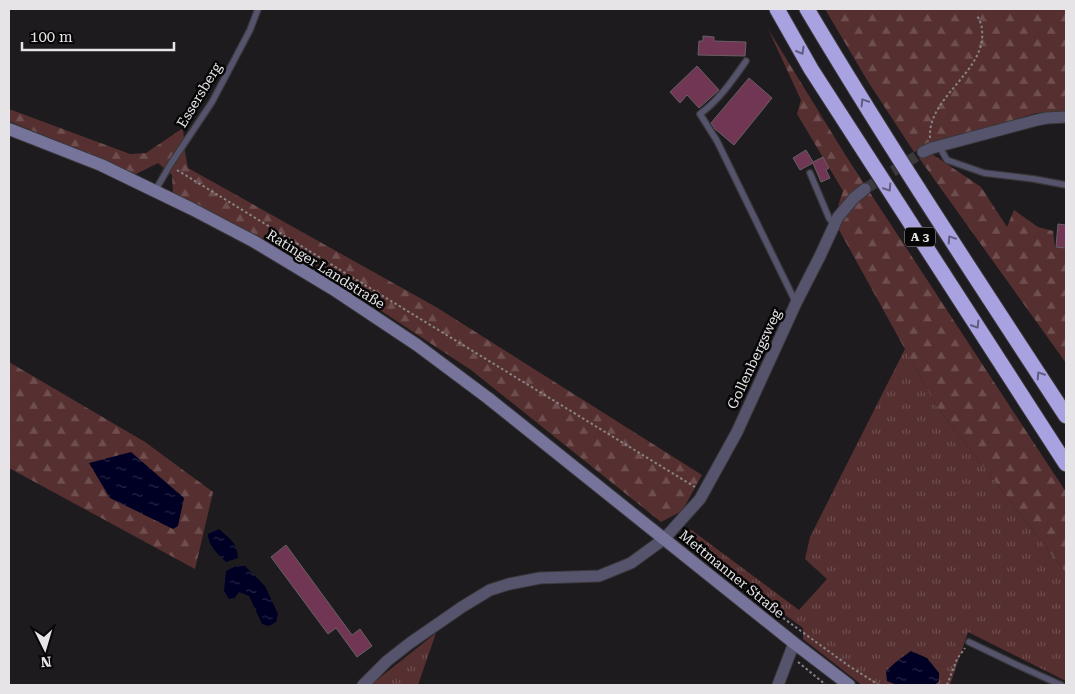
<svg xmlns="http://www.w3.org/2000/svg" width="1075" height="694" viewBox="0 0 1075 694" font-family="'Roboto Serif',serif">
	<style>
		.grass { fill: url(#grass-tufts) }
		.forest { fill: url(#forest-firs) }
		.water { fill: url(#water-ripples) }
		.building { fill: #703654; stroke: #676163 }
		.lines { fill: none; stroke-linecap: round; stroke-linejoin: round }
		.street-tunnel { stroke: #3c393c; stroke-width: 11; stroke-dasharray: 11 5.5; stroke-linecap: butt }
		.lane-casing { stroke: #3a373a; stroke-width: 8 }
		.street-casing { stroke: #3a373a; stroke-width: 13 }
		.secondary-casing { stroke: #3a373a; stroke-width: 14 }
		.highway-casing { stroke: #3a373a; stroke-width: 17 }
		.path { stroke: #878487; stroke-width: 2; stroke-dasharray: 2.5 2.5; stroke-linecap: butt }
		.lane { stroke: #56546d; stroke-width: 5.5 }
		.street { stroke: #56546d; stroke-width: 11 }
		.secondary { stroke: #77749c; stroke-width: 12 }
		.highway { stroke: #a8a2e1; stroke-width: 15 }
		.oneway { stroke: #605c7f }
		.labels { text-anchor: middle; stroke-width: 5; stroke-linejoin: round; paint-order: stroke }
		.shield { fill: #070607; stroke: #a3a1a4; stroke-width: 1 }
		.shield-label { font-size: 12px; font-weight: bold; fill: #e6e4e7 }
		.street-label { font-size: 14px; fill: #e6e4e7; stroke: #070607 }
	</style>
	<defs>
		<pattern id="grass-tufts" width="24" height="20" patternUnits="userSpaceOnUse" patternTransform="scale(1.25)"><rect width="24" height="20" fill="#563030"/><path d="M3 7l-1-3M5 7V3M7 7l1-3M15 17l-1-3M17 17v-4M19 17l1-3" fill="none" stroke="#6e4e4e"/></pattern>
		<pattern id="forest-firs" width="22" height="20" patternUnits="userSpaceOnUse" patternTransform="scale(1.25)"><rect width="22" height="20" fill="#563030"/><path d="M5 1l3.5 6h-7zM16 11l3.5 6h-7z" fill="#6e4e4e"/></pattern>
		<pattern id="water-ripples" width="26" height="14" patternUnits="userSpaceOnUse" patternTransform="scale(1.25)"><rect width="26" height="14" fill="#000024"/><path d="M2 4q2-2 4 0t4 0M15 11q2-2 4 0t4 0" fill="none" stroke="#252544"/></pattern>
	</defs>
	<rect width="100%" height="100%" fill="#1e1b1e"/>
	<!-- grass -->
	<g class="grass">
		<path d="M905,349L937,407L1066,573V681L968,632L950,685H862L803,639V628L684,540L690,529L799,610L827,579L805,559L810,537Z"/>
		<path d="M436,633L418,685H372L373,683Z"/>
	</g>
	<!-- forest -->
	<g class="forest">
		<path d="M825,9H1066V112H1055L1036,113L939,143L914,152L867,80Z"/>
		<path d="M768,29L846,156L1066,492V573L937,407L838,228L848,214L838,206L843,191L797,114L801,100Z"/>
		<path d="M9,109L130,154L146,153L183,128L185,152L188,168L436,307L702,475L682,511L661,522L471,370L304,260L173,194L172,175L158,163L134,175L110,163L9,121Z"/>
		<path d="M932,154L981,187L1007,227L1014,210L1038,227L1053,231L1055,247L1066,248V363L919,158Z"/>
		<path d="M9,362L145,442L213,492L195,569L9,468Z"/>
	</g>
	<!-- water -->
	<g class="water">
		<path d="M131,452L184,498L178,526L173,529L110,498L89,463Z"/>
		<path d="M219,529C230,539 237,542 238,558L226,562C218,554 208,546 208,534Z"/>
		<path d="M236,566H245L265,586L278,614L276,622L269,626L262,624L249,596L239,592L234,599H229L224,591L226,571Z"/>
		<path d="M911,651L927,658L939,673V681L935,685H897L887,681L886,671L897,661Z"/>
	</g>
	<!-- building -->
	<g class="building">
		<path d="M703,36L714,37V41L746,42L745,56L698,55L699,41H703Z"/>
		<path d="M697,66L719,90L699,108L687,95L680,103L670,92Z"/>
		<path d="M749,78L772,98L734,145L715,129L711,123Z"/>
		<path d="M806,150L813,162L823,157L829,168L826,170L830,178L821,182L813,163L800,170L793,158Z"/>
		<path d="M1058,224L1066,225V248L1056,247Z"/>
		<path d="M286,545L352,635L360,629L372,646L357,657L336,628L328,634L271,557Z"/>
	</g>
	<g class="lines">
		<!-- street-tunnel -->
		<path class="street-tunnel" d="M865,189L923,152"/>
		<!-- lane casing -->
		<g class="lane-casing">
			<g id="lane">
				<path d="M746,61C732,81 719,100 700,114L717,141L796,303"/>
				<path d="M939,146L947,160L984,173L1034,179L1066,185"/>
				<path d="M810,173L829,218L834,225"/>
				<path d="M155,191L170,165L212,102L250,30L258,9"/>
				<path d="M969,642L1017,665L1061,685"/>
			</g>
		</g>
		<!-- street casing -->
		<g class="street-casing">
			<g id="street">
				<path d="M923,152L932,148L1037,120L1047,118L1066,117"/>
				<path d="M363,685L387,661L410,643L462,607L490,590L509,584L540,578L599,576L631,563L664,539L700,499L737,432L796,303L820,256L838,217L854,198L865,189"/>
				<path d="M778,685L794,643"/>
			</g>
		</g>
		<!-- secondary casing -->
		<g class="secondary-casing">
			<path id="secondary" d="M9,129L101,165L192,209L253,241L333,289L417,345L488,398L794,643L849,685"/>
		</g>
		<!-- highway casing -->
		<g class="highway-casing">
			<g id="highway">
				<path d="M777,9L811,69L1066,464"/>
				<path d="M807,9C889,147 978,281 1066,416"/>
			</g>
		</g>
		<!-- path -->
		<g class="path">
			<path d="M930,138C927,97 987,71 982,30C982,24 979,20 977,15"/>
			<path d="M177,170L695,487"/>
			<path d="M779,615L849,666L879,685"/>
			<path d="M798,662L826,685"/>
			<path d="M947,685L957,659L965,648"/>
		</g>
		<!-- lane -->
		<use href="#lane" class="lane"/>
		<!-- street -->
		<use href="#street" class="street"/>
		<!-- secondary -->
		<use href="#secondary" class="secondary"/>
		<!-- highway -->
		<use href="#highway" class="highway"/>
	</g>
	<!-- one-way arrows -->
	<defs><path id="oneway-chevron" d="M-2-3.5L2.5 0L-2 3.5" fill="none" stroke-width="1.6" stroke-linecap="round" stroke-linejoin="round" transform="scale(1.25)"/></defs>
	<g class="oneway">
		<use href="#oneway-chevron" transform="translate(801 51) rotate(60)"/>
		<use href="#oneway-chevron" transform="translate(864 102) rotate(-122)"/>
		<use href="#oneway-chevron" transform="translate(888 188) rotate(57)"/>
		<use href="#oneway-chevron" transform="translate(951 239) rotate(-123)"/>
		<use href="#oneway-chevron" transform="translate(976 325) rotate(57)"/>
		<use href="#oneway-chevron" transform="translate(1040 375) rotate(-123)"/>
	</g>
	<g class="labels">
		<!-- shield labels -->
		<rect class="shield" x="905" y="227.5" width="30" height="19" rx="4"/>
		<g class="shield-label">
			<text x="920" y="241">A 3</text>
		</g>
		<!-- street labels -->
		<g class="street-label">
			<text transform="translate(199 95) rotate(-59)" y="5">Essersberg</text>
			<text transform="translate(326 269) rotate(32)" y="5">Ratinger Landstraße</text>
			<text transform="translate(754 359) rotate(-65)" y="5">Gollenbergsweg</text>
			<text transform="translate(732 574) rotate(39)" y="5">Mettmanner Straße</text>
		</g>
	</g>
	<!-- border -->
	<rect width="1075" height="694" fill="none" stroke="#e6e4e7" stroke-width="20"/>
	<!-- north arrow -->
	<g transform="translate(45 649) rotate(175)" stroke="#070607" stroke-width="4" paint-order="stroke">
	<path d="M0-4L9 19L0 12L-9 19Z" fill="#e6e4e7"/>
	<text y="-8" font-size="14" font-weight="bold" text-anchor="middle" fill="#e6e4e7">N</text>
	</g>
	<!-- scale -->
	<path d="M22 42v8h152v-8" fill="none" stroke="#e6e4e7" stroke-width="2.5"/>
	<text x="30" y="42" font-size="15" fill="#e6e4e7" stroke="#070607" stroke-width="4" paint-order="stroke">100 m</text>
</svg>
